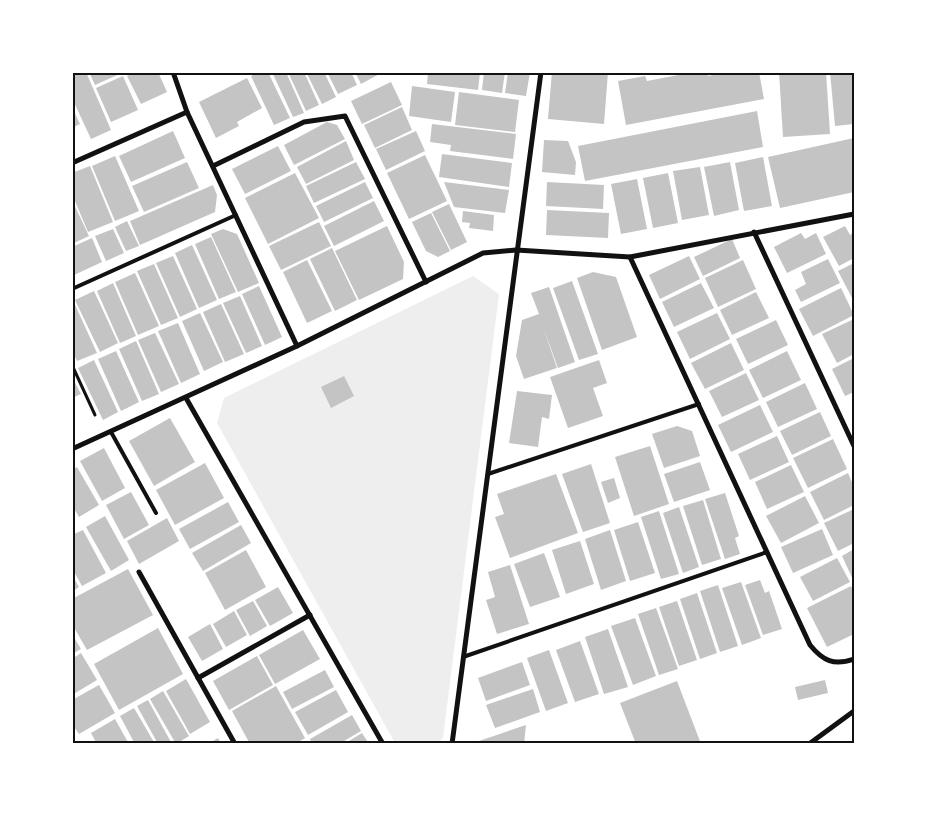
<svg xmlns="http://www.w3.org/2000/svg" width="927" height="816" viewBox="0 0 927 816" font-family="'Fira Sans Condensed',sans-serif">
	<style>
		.green { fill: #eee }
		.building { fill: #c4c4c4 }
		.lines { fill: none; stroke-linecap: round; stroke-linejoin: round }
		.path { stroke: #111; stroke-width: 3 }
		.service { stroke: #111; stroke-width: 4 }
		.minor { stroke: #111; stroke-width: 5 }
		.neatline { fill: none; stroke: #111; stroke-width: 2 }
	</style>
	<rect width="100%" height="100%" fill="#fff"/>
	<!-- green -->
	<path class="green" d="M473,276L499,294L443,738L438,743H395L217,423L224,398Z"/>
	<!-- building -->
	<g class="building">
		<path d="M72,72H86L111,130L91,139L72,98Z"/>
		<path d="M89,72H124L95,85Z"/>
		<path d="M134,72H158L167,92L141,104L127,76Z"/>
		<path d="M260,72H268L290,118L274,125L251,76Z"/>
		<path d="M272,72H286L304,113L293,117Z"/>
		<path d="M288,72H304L319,105L306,111Z"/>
		<path d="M306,72H324L336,97L322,104Z"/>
		<path d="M327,72H351L357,85L338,94Z"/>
		<path d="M355,72H383L361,84Z"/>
		<path d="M428,72H480L478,90L427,84Z"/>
		<path d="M484,72H505L502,93L482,90Z"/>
		<path d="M508,72H530L526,96L505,93Z"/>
		<path d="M552,72H608L604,124L548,119Z"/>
		<path d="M694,72H707L708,76L729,72H759L764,99L626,125L618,81L645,76L647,81Z"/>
		<path d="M779,72H826L830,134L783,137Z"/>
		<path d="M830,72H854V124L835,126Z"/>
		<path d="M123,76L138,110L111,122L96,88Z"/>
		<path d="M247,78L262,108L237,122L239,126L216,138L199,102Z"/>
		<path d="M391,82L402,105L362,124L351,101Z"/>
		<path d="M412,86L455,92L451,122L409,116Z"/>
		<path d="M459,92L519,100L515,132L455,125Z"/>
		<path d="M72,107L80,124L72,128Z"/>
		<path d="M402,107L412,130L375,148L364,125Z"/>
		<path d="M757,111L763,147L585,181L578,146Z"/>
		<path d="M327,122L337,125L345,139L294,165L284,145Z"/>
		<path d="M432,124L516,134L513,159L450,151L451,145L430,142Z"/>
		<path d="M173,131L185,158L131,182L119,156Z"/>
		<path d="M416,131L425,151L386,170L376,149Z"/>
		<path d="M854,138V192L780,208L768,157Z"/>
		<path d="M544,140L568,141L576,162L575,175L542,172Z"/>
		<path d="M346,141L354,160L306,184L297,167Z"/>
		<path d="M278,146L291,171L245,194L232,169Z"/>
		<path d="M442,154L512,163L509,187L439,177Z"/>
		<path d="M425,155L447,201L409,219L387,173Z"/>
		<path d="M115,156L139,211L115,221L92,166Z"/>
		<path d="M763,157L772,206L744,211L735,163Z"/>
		<path d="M187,162L199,188L144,212L132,186Z"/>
		<path d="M356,162L365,179L314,203L306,186Z"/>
		<path d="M730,162L739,210L714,216L704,167Z"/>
		<path d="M90,166L113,222L88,232L72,194V173Z"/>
		<path d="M700,167L709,215L682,220L673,171Z"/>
		<path d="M295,173L319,218L268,244L245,198Z"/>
		<path d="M668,173L678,223L653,228L643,178Z"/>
		<path d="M637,179L647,229L621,234L611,184Z"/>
		<path d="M365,182L373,198L324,222L316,206Z"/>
		<path d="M444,182L509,190L505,213L454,207Z"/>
		<path d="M547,182L604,185L603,209L546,206Z"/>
		<path d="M213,185L217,195L215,212L140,245L130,221Z"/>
		<path d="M72,200L89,236L72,244Z"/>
		<path d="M374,201L384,221L334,246L324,226Z"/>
		<path d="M449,204L467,242L451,250L432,212Z"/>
		<path d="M547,210L609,213L608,238L546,235Z"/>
		<path d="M463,211L494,215L493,231L469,228L470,223L462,222Z"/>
		<path d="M431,213L450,251L438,257L426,251L412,222Z"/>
		<path d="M127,221L139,246L126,251L115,227Z"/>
		<path d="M319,222L331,246L281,270L269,246Z"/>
		<path d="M387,226L404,262L403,279L359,300L335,251Z"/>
		<path d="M845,226L850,235L854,232V258L839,266L823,237Z"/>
		<path d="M113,229L124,253L106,261L95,236Z"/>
		<path d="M223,229L237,234L259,283L238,292L211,234Z"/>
		<path d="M801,233L805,239L816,233L826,254L787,273L774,247Z"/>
		<path d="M211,237L236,292L219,299L195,244Z"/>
		<path d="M92,238L102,262L72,276V247Z"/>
		<path d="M732,239L740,258L703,276L694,257Z"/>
		<path d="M192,245L217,300L199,308L175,253Z"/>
		<path d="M332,248L357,300L335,311L310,259Z"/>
		<path d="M173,256L197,309L180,317L156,263Z"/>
		<path d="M689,256L700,279L660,299L649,275Z"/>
		<path d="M828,259L840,283L801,302L795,290L806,284L801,272Z"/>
		<path d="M307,260L332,311L307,323L283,272Z"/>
		<path d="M743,260L756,289L718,307L705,278Z"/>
		<path d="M854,263V297L852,298L838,271Z"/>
		<path d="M154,264L178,318L161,325L137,271Z"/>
		<path d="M593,272L616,277L637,337L602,350L577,278Z"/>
		<path d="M135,273L159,326L138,335L115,282Z"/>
		<path d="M572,281L598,354L579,360L553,288Z"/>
		<path d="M113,283L136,336L120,343L97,291Z"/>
		<path d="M701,283L714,308L674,327L662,302Z"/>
		<path d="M259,286L282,337L265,345L242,294Z"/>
		<path d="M549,287L575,362L558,368L543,327L557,368L524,379L516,356L522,320L539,314L531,293Z"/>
		<path d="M841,288L854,315L813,336L799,309Z"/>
		<path d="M94,291L118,343L100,352L75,300Z"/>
		<path d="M756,292L769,318L732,335L720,310Z"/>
		<path d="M240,296L262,346L246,353L223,303Z"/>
		<path d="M72,298L97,353L77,361L72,350Z"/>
		<path d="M221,304L244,354L225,362L203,312Z"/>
		<path d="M200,313L223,362L204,371L182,321Z"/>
		<path d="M717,313L730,339L690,359L677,332Z"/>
		<path d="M854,319V354L837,363L822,334Z"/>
		<path d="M776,320L788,345L748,364L736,339Z"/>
		<path d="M178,323L200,374L181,383L158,331Z"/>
		<path d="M155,333L179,384L161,392L138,340Z"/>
		<path d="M136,341L159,394L142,401L119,349Z"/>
		<path d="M731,343L744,370L705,389L691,363Z"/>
		<path d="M116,351L139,402L121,411L98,359Z"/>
		<path d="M787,351L801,380L763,398L749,370Z"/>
		<path d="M854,358V392L845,396L832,369Z"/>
		<path d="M94,360L118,412L103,420L78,368Z"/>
		<path d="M599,360L607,383L593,388L603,416L568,428L550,377Z"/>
		<path d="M746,373L759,400L722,417L709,391Z"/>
		<path d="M344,376L354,396L331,408L321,387Z"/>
		<path d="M72,377L81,394L72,398Z"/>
		<path d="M805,383L817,409L778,427L766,402Z"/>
		<path d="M517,391L552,395L549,419L542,417L538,447L509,443Z"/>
		<path d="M760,405L773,432L731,452L718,425Z"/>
		<path d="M820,412L831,436L792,455L780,431Z"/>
		<path d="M170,418L195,462L154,486L129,441Z"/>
		<path d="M677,426L692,431L700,456L664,468L652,434Z"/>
		<path d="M777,436L789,462L750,480L738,454Z"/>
		<path d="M833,439L847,469L808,488L793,458Z"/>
		<path d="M650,446L669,504L634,516L615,457Z"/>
		<path d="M104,448L125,488L102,501L80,461Z"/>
		<path d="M700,462L710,490L674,502L664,474Z"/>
		<path d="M205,463L224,498L175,525L156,490Z"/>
		<path d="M591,464L610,523L583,532L562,474Z"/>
		<path d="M791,465L804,492L767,509L755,482Z"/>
		<path d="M77,467L99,505L79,517L72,505V470Z"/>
		<path d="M848,473L854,487V505L824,520L810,492Z"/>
		<path d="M556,474L578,533L510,558L495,517L504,514L497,494Z"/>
		<path d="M614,478L620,498L608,503L601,482Z"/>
		<path d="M131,492L149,525L124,539L106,505Z"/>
		<path d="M725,493L739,536L735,538L740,554L725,559L705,499Z"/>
		<path d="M805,496L819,523L781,543L766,516Z"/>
		<path d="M703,500L721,559L702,565L683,506Z"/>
		<path d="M228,502L239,522L190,549L179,529Z"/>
		<path d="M679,507L699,567L683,573L663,513Z"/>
		<path d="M854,509V543L838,551L824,523Z"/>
		<path d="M659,511L679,574L661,579L641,517Z"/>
		<path d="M105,516L129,560L111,571L86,527Z"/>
		<path d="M167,518L179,541L139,564L127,541Z"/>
		<path d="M638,522L655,573L630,581L614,530Z"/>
		<path d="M241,525L251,543L203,571L192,553Z"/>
		<path d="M822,529L833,555L793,573L781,547Z"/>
		<path d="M83,530L106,573L82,586L72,568V535Z"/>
		<path d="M610,530L626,581L601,590L585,539Z"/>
		<path d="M580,541L594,584L566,594L552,550Z"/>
		<path d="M854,549V582L842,556Z"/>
		<path d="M246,550L266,587L225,610L205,573Z"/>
		<path d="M544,553L560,597L530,607L514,564Z"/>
		<path d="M837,558L850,582L813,601L800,577Z"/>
		<path d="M510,565L529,624L497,634L486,600L495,597L488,572Z"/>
		<path d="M128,569L153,615L87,650L72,624V599Z"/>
		<path d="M72,575L79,587L72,592Z"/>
		<path d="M760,580L765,593L769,591L782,629L763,635L745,585Z"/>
		<path d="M741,582L761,638L742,645L722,588Z"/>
		<path d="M718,585L738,646L720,652L700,591Z"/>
		<path d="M851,586L854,593V634L827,647L807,608Z"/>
		<path d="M278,587L293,613L270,626L255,600Z"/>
		<path d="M697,593L717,653L700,659L680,599Z"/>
		<path d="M253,601L267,626L250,636L236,610Z"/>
		<path d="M677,601L697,660L679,666L659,607Z"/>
		<path d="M656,608L678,669L659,675L638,614Z"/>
		<path d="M234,611L247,635L226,647L213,624Z"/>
		<path d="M635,618L656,676L633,685L611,626Z"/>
		<path d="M210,624L223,649L202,661L188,637Z"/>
		<path d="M158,628L183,674L119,710L94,664Z"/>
		<path d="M608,629L628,687L604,694L585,637Z"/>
		<path d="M303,630L320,659L275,684L259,655Z"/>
		<path d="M72,634L81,649L72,654Z"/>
		<path d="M580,641L599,694L575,702L556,650Z"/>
		<path d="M549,650L568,703L546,711L527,658Z"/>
		<path d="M81,653L97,680L72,695V659Z"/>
		<path d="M257,656L273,685L229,710L213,681Z"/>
		<path d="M522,662L530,685L486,701L478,678Z"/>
		<path d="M325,670L334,687L292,709L283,692Z"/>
		<path d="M186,679L210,722L190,734L166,691Z"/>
		<path d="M825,680L828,693L798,700L795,687Z"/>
		<path d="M677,681L701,744H636L620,703Z"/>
		<path d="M99,685L115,713L79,734L72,724V700Z"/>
		<path d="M276,686L305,738L295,744H250L232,711Z"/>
		<path d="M533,689L540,712L495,728L486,705Z"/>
		<path d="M336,690L348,712L308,735L295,712Z"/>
		<path d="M163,691L189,736L176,744L150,699Z"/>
		<path d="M148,700L172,744H158L137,706Z"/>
		<path d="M134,708L155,744H135L120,716Z"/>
		<path d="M352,715L361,731L339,744H312L310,739Z"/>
		<path d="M115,719L129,744H97L91,733Z"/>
		<path d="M526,725L524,744H473V743Z"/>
		<path d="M362,733L369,744H344Z"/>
		<path d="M218,738L221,744H208Z"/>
	</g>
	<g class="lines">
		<!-- path -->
		<path class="path" d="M72,365L95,415"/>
		<!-- service -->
		<g class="service">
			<path d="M72,289L236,215"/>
			<path d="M111,432L156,513"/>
			<path d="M488,474L699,404"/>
			<path d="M463,657L767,552"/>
		</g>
		<!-- minor -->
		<g class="minor">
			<path d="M173,72L187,112L297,346"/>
			<path d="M72,163L187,112"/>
			<path d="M213,166L304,122L345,116L426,282"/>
			<path d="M754,232L854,446"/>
			<path d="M630,257L810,645C823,661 834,666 854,659"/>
			<path d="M186,398L383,744"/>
			<path d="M72,449L297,346L483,253L516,250L630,257L854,214"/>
			<path d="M139,572L235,744"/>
			<path d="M198,678L310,615"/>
			<path d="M452,744L541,72"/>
			<path d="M809,744L854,711"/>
		</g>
	</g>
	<!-- border -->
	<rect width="927" height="816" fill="none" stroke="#ffffff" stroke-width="148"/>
	<rect x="74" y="74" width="779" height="668" class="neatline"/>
</svg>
